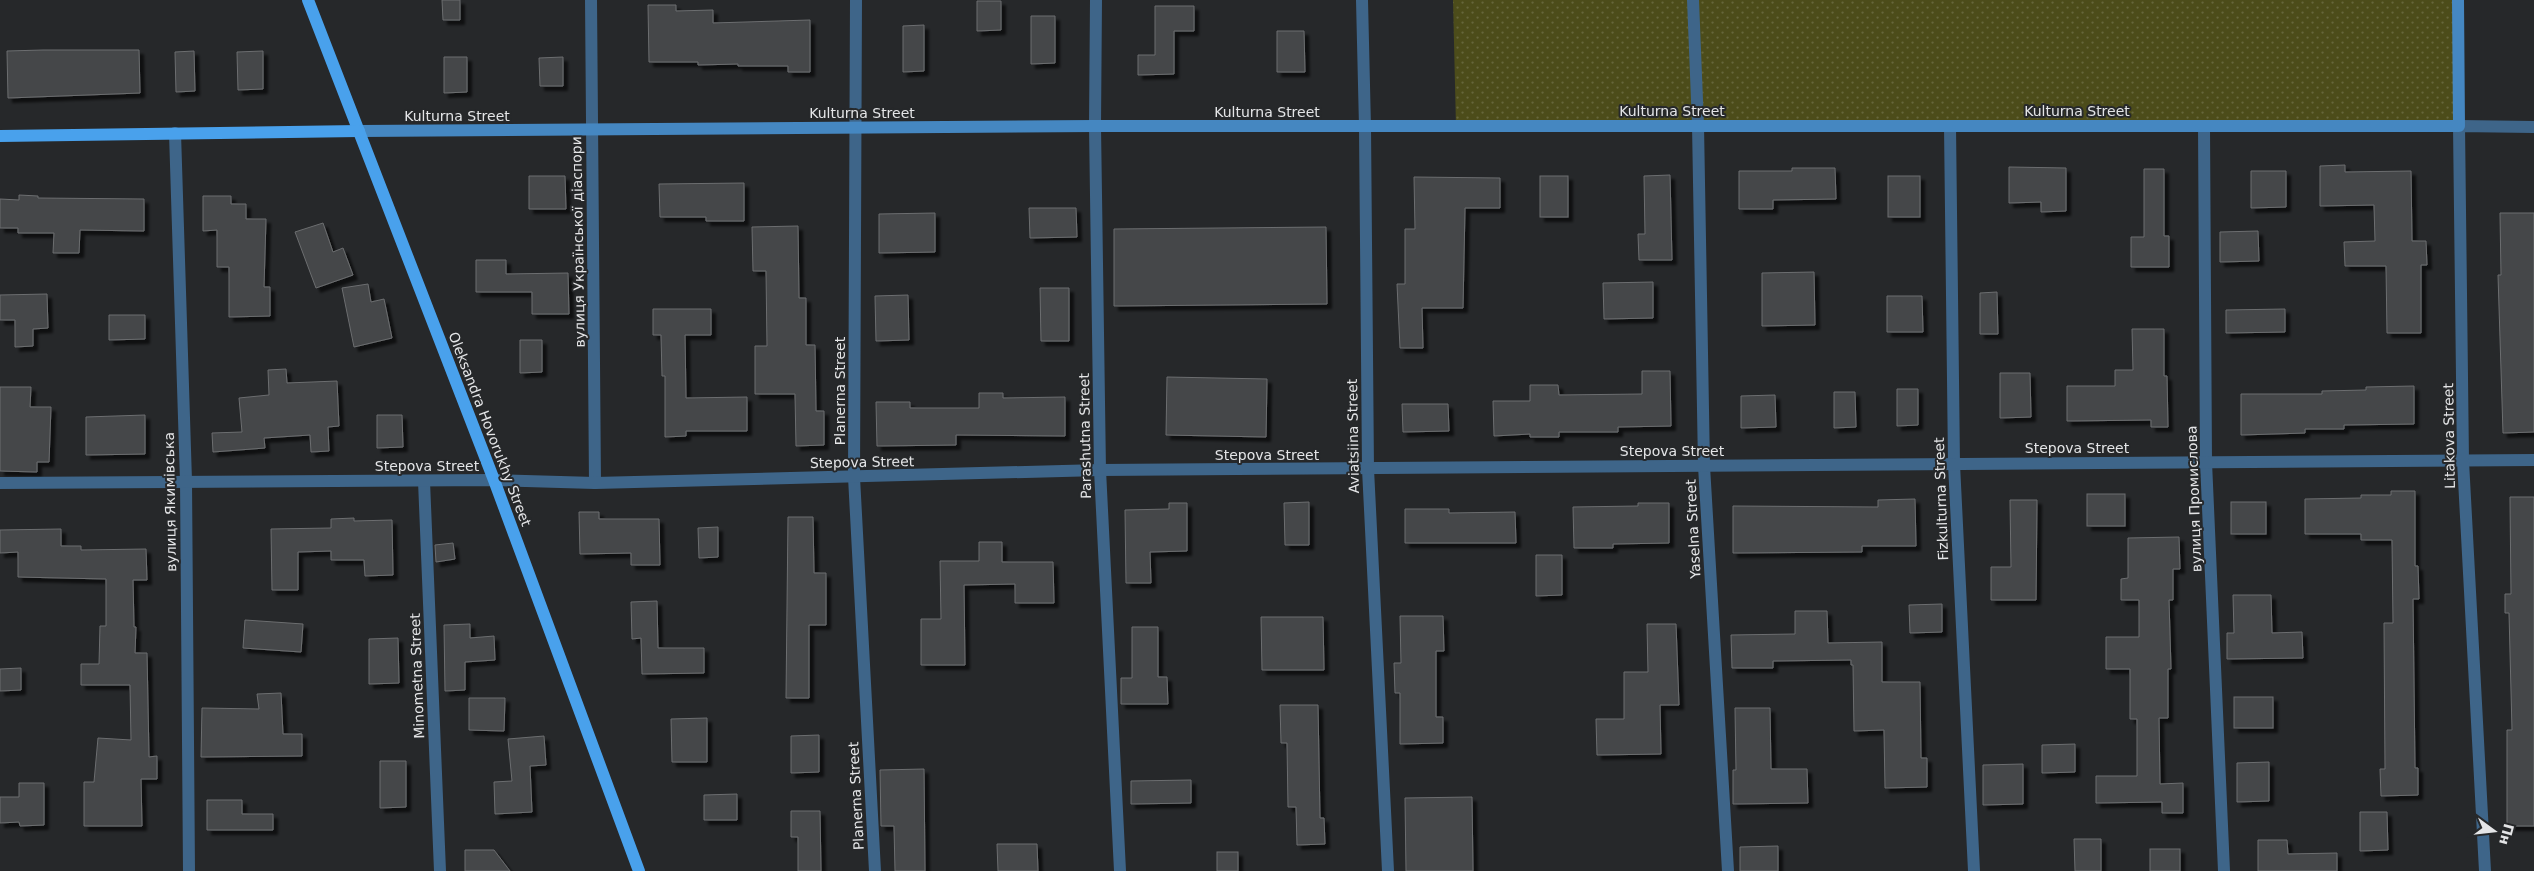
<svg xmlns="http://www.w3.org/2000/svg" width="2534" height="871" viewBox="0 0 2534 871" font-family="'DejaVu Sans',sans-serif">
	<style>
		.grass { fill: url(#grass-dots) }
		.building { fill: #444648; stroke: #6c6e70; filter: url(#shadow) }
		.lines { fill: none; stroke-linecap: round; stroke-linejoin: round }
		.street { stroke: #3e6589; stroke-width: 12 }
		.secondary { stroke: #4587c1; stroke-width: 12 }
		.primary { stroke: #49a1ec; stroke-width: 12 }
		.labels { text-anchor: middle; stroke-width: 4; stroke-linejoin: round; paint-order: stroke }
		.street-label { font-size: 14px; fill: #e4e5e7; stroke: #26282a }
	</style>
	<defs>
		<pattern id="grass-dots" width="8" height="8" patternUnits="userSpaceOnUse" patternTransform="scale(1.25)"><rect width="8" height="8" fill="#4c4c1a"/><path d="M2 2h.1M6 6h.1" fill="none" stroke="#66663b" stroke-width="1.8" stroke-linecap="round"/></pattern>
		<filter id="shadow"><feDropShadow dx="4.5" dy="4.5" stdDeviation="1" flood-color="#0009"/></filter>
	</defs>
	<rect width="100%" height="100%" fill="#26282a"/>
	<!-- grass -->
	<path class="grass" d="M1453,0H2458L2459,126L1456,127Z"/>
	<!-- building -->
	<g class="building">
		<path d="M442,0H460V20H443Z"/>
		<path d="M977,1H1001V30L977,31Z"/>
		<path d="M648,5H676V11L713,10V23L810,20V72H788V66H738V64L698,65V62H649Z"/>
		<path d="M1155,6H1194V31H1174V74L1138,75V55H1155Z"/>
		<path d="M1031,16H1055V63L1031,64Z"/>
		<path d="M924,25V71L903,72V26Z"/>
		<path d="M1277,31H1304L1305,72H1277Z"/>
		<path d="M43,50H139L140,93L8,98L7,51Z"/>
		<path d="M194,51L195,91L176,92L175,52Z"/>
		<path d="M263,51V89L238,90L237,52Z"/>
		<path d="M444,57H467V92L444,93Z"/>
		<path d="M563,57V86H540L539,58Z"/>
		<path d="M2345,165V172L2411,171L2412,241H2426L2427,265H2421V333H2387L2386,266H2345L2344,242L2375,241L2374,205L2320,206V166Z"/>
		<path d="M2009,167L2066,168V211L2041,212V202L2009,203Z"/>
		<path d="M1792,168H1835L1836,199L1773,200V209H1739V171H1792Z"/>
		<path d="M2144,169H2164V236H2169V267H2131V237H2144Z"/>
		<path d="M2251,171H2286V207L2251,208Z"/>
		<path d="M1670,175L1672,260H1639L1638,234H1645L1644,176Z"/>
		<path d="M529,176H565L566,209H529Z"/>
		<rect x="1540" y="176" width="28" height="41"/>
		<rect x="1888" y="176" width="32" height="41"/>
		<path d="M1414,177L1500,178V208H1465L1463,308H1422L1423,348H1400L1397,284H1405V229H1415Z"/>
		<path d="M744,183V221H706V217H660L659,184Z"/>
		<path d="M19,195L38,196V198L144,199V231L80,230L79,253H53L54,233H18V228H0V199L19,200Z"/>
		<path d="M203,196H231V204H246V219H266L264,287H270V316L229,317V267H217V230L203,231Z"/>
		<path d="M1029,208H1076L1077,237L1030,238Z"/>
		<path d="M935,213V252L879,253V214Z"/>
		<path d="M2500,213H2534V432L2503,433L2498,275H2501Z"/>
		<path d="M323,223L333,252L343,248L353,275L316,288L295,232Z"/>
		<path d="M798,226L799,298H806V345H815L816,411H824V445L796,446L795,394H755V346H767L766,271H753L752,227Z"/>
		<path d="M1326,227L1327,304L1114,306V229Z"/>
		<path d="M2258,231L2259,261L2220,262V232Z"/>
		<path d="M476,260H506V274L568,273L569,314H532V292H476Z"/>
		<path d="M1814,272L1815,325L1762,326V273Z"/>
		<path d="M1653,282V318L1604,319L1603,283Z"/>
		<path d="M368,284L371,302L384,299L392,338L354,347L342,288Z"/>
		<path d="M1040,288H1069V341H1041Z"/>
		<path d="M1997,292L1998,334H1980V293Z"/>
		<path d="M47,294L48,328L33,329V346L15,347V320H0V295Z"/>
		<path d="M908,295L909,340L876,341L875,296Z"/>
		<path d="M1887,296H1922L1923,332H1887Z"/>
		<path d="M653,309H711V335H685L686,398L747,397V431H686V436L665,437V376H662L661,335H653Z"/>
		<path d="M2285,309V332L2226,333V310Z"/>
		<path d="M109,315H145V339L109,340Z"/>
		<path d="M2132,329H2164V376H2167L2168,427H2151V420L2067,421V386H2115V370H2133Z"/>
		<path d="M520,340H542V372L520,373Z"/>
		<path d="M286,369L287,383L337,381L339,426L328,427L329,451L311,452L310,435L264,438L265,448L213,452L212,433L242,432L239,398L269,395L268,370Z"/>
		<path d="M1642,371H1670L1671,426L1618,427V432H1559V437H1530V434L1494,436L1493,401H1530V385H1558L1559,395L1642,394Z"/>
		<path d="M2000,373H2030L2031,417L2000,418Z"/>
		<path d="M1167,377L1267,379L1266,437L1166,435Z"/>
		<path d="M2414,386V424L2344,425V429H2305V433L2241,435V394H2322V391L2366,390V387Z"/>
		<path d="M0,387H31L30,407H51L49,462H37V472L0,471Z"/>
		<path d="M1897,389H1918V425L1897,426Z"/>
		<path d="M1834,392H1855L1856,427L1834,428Z"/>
		<path d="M979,393H1003V398L1065,397V436L956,435V445L877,446L876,402H910V408H979Z"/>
		<path d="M1775,395L1776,427L1741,428V396Z"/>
		<path d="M1402,404H1448L1449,431L1403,432Z"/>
		<path d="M145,415V454L86,455V417Z"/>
		<path d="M377,415H402L403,447L377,448Z"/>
		<path d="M2391,491H2415V566H2418L2419,599H2413L2415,768H2418V795L2381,796L2380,769H2385L2384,623H2393L2392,540H2361V534H2305V499L2361,498V495H2391Z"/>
		<rect x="2087" y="494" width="38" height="32"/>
		<path d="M2510,497H2534V826H2507V730H2512L2509,613H2505V594H2511Z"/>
		<path d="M1915,499L1916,546H1862V552L1733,553V506L1878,507V500Z"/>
		<path d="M2010,500H2037L2036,600H1991V567H2011Z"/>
		<path d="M1309,502V545H1285L1284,503Z"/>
		<rect x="2231" y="502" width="35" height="32"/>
		<path d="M1169,503H1187V551L1150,552L1151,583H1126L1125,510L1169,509Z"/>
		<path d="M1638,503H1669V543L1613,544V548H1574L1573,507L1638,506Z"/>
		<path d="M1405,509H1449V513L1515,512L1516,543H1405Z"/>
		<path d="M579,512H599V519H659L660,565H631V553L580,554Z"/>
		<path d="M788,517H813L814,573H826V625H809V698H786Z"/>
		<path d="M354,518V521L392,520L393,575L365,576L364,560H331V551L298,552V590H272L271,529L331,528V519Z"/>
		<path d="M718,527V557L699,558L698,528Z"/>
		<path d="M61,529V546H81V550L146,549L147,580H133L134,627H136L135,653H147L149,757L157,756V779H141L142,826H84V782H94L98,738L131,740L130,685H81V664H99L100,626H106V579L18,577V552L0,553V530Z"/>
		<path d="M2179,537L2180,569H2173V600H2169L2171,669H2168V718H2159L2160,784L2183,783V813H2162V802L2096,803V776H2137V719H2130V669H2106V637H2139V600H2121V579L2128,578V538Z"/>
		<path d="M979,542H1002V562H1053L1054,603H1015V584L964,585L965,665H921V619H941L940,561H979Z"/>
		<path d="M453,543L455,559L436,562L435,545Z"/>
		<path d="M1536,555H1562V595L1536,596Z"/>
		<path d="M2233,595H2271L2272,633L2302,632L2303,658L2227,659V633H2234Z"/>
		<path d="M657,601L658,648H704V673L642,674L641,638L632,639L631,602Z"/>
		<path d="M1942,604V632L1910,633L1909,605Z"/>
		<path d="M1795,611H1827L1828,643L1882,642V682H1920L1921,758H1927V787L1885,788L1884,730L1854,731L1853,665H1851V660L1773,661V668H1732L1731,635L1795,634Z"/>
		<path d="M1400,616H1443L1444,651H1436V717H1443V743L1400,744V693H1395L1394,663H1401Z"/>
		<path d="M1261,617H1323L1324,670H1262Z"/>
		<path d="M245,620L303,624L301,652L243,648Z"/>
		<path d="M470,624V638L494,636L495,660L465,662V690L445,691L444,625Z"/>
		<path d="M1647,624H1676L1679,705H1660L1661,754L1597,755L1596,719H1624V672H1648Z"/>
		<path d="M1132,627H1158V677H1167L1168,704H1121V678H1132Z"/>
		<path d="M398,638L399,683L369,684V639Z"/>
		<path d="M21,668V690L0,691V669Z"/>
		<path d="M281,693L283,734H302V756L201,757L202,708L259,709L257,694Z"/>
		<rect x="2234" y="697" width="39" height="31"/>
		<path d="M469,698H505L504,731L469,730Z"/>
		<path d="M1280,705H1318L1320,818H1324L1325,844L1297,845L1296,807H1288L1287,743H1281Z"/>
		<path d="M1735,708H1770L1771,769H1807L1808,803L1733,804V770H1736Z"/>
		<path d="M707,718V762H672L671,719Z"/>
		<path d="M819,735V772L791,773V736Z"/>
		<path d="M544,736L546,765L530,766L532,812L495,814L494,782L512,781L508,739Z"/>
		<path d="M2075,744V772L2042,773V745Z"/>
		<path d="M380,761H406V807L380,808Z"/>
		<path d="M2269,762V801L2237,802V763Z"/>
		<path d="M2023,764V804L1983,805V765Z"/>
		<path d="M924,769L925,871H895L894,826H881L880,770Z"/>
		<path d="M1191,780V803L1131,804V781Z"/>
		<path d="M19,783H44V825L20,826L19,822L0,823V797H19Z"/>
		<path d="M737,794V820H704V795Z"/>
		<path d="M1472,797L1473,871H1406L1405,798Z"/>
		<path d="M207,800H242V814H273V830H207Z"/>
		<path d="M791,811H820L821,871H798V837H791Z"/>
		<path d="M2360,812H2387L2388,850L2360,851Z"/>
		<path d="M2074,839H2101V871H2075Z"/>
		<path d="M2258,840H2287L2288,854L2337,853V871H2258Z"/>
		<path d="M997,844H1037L1038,871H998Z"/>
		<path d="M1778,846V871H1740V847Z"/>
		<rect x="2150" y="849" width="30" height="22"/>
		<path d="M465,850H494L510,871H465Z"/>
		<rect x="1217" y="852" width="21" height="19"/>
	</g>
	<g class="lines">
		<!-- street -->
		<g class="street">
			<path d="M591,0L595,483"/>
			<path d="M856,0L854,477L875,871"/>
			<path d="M1096,0L1095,126L1100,470L1120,871"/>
			<path d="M1362,0L1365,127L1368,469L1388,871"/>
			<path d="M1693,0L1698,125L1704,466L1728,871"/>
			<path d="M1950,126L1954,464L1974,871"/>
			<path d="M2204,126L2206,462L2224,871"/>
			<path d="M175,133L186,481L189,871"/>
			<path d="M424,481L440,871"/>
			<path d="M0,483L494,480L595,483L1100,470L2534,460"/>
			<path d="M2485,871L2463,461L2459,126L2534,127"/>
		</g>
		<!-- secondary -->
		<path class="secondary" d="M359,131L1095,126H2459L2458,0"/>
		<!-- primary -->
		<g class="primary">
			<path d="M308,0L494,480L639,871"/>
			<path d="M0,136L359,131"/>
		</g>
	</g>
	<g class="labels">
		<!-- street labels -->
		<g class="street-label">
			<text x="1672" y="116">Kulturna Street</text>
			<text x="2077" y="116">Kulturna Street</text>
			<text x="1267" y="117">Kulturna Street</text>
			<text x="862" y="118">Kulturna Street</text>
			<text x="457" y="121">Kulturna Street</text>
			<text transform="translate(578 242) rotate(-91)" y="5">вулиця Української діаспори</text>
			<text transform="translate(840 391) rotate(-90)" y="5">Planerna Street</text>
			<text transform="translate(490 429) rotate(69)" y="5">Oleksandra Hovorukhy Street</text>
			<text transform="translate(1085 436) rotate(-91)" y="5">Parashutna Street</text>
			<text transform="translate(1353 436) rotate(-91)" y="5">Aviatsiina Street</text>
			<text transform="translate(2449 436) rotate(-91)" y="5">Litakova Street</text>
			<text x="2077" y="453">Stepova Street</text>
			<text x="1672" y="456">Stepova Street</text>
			<text x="1267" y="460">Stepova Street</text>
			<text transform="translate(862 462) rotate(-1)" y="5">Stepova Street</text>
			<text x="427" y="471">Stepova Street</text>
			<text transform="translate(1941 499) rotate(-92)" y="5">Fizkulturna Street</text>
			<text transform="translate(2194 499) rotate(-92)" y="5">вулиця Промислова</text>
			<text transform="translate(170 502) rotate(-91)" y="5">вулиця Якимівська</text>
			<text transform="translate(1693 529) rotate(-93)" y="5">Yaselna Street</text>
			<text transform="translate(417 676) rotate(-92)" y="5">Minometna Street</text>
			<text transform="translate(856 796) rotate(-93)" y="5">Planerna Street</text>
		</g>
	</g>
	<!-- north arrow -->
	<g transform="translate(2494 831) rotate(105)" stroke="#26282a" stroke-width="4" paint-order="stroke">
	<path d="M0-4L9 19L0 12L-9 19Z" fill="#e4e5e7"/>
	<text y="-8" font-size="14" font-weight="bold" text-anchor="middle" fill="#e4e5e7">Пн</text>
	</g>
</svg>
